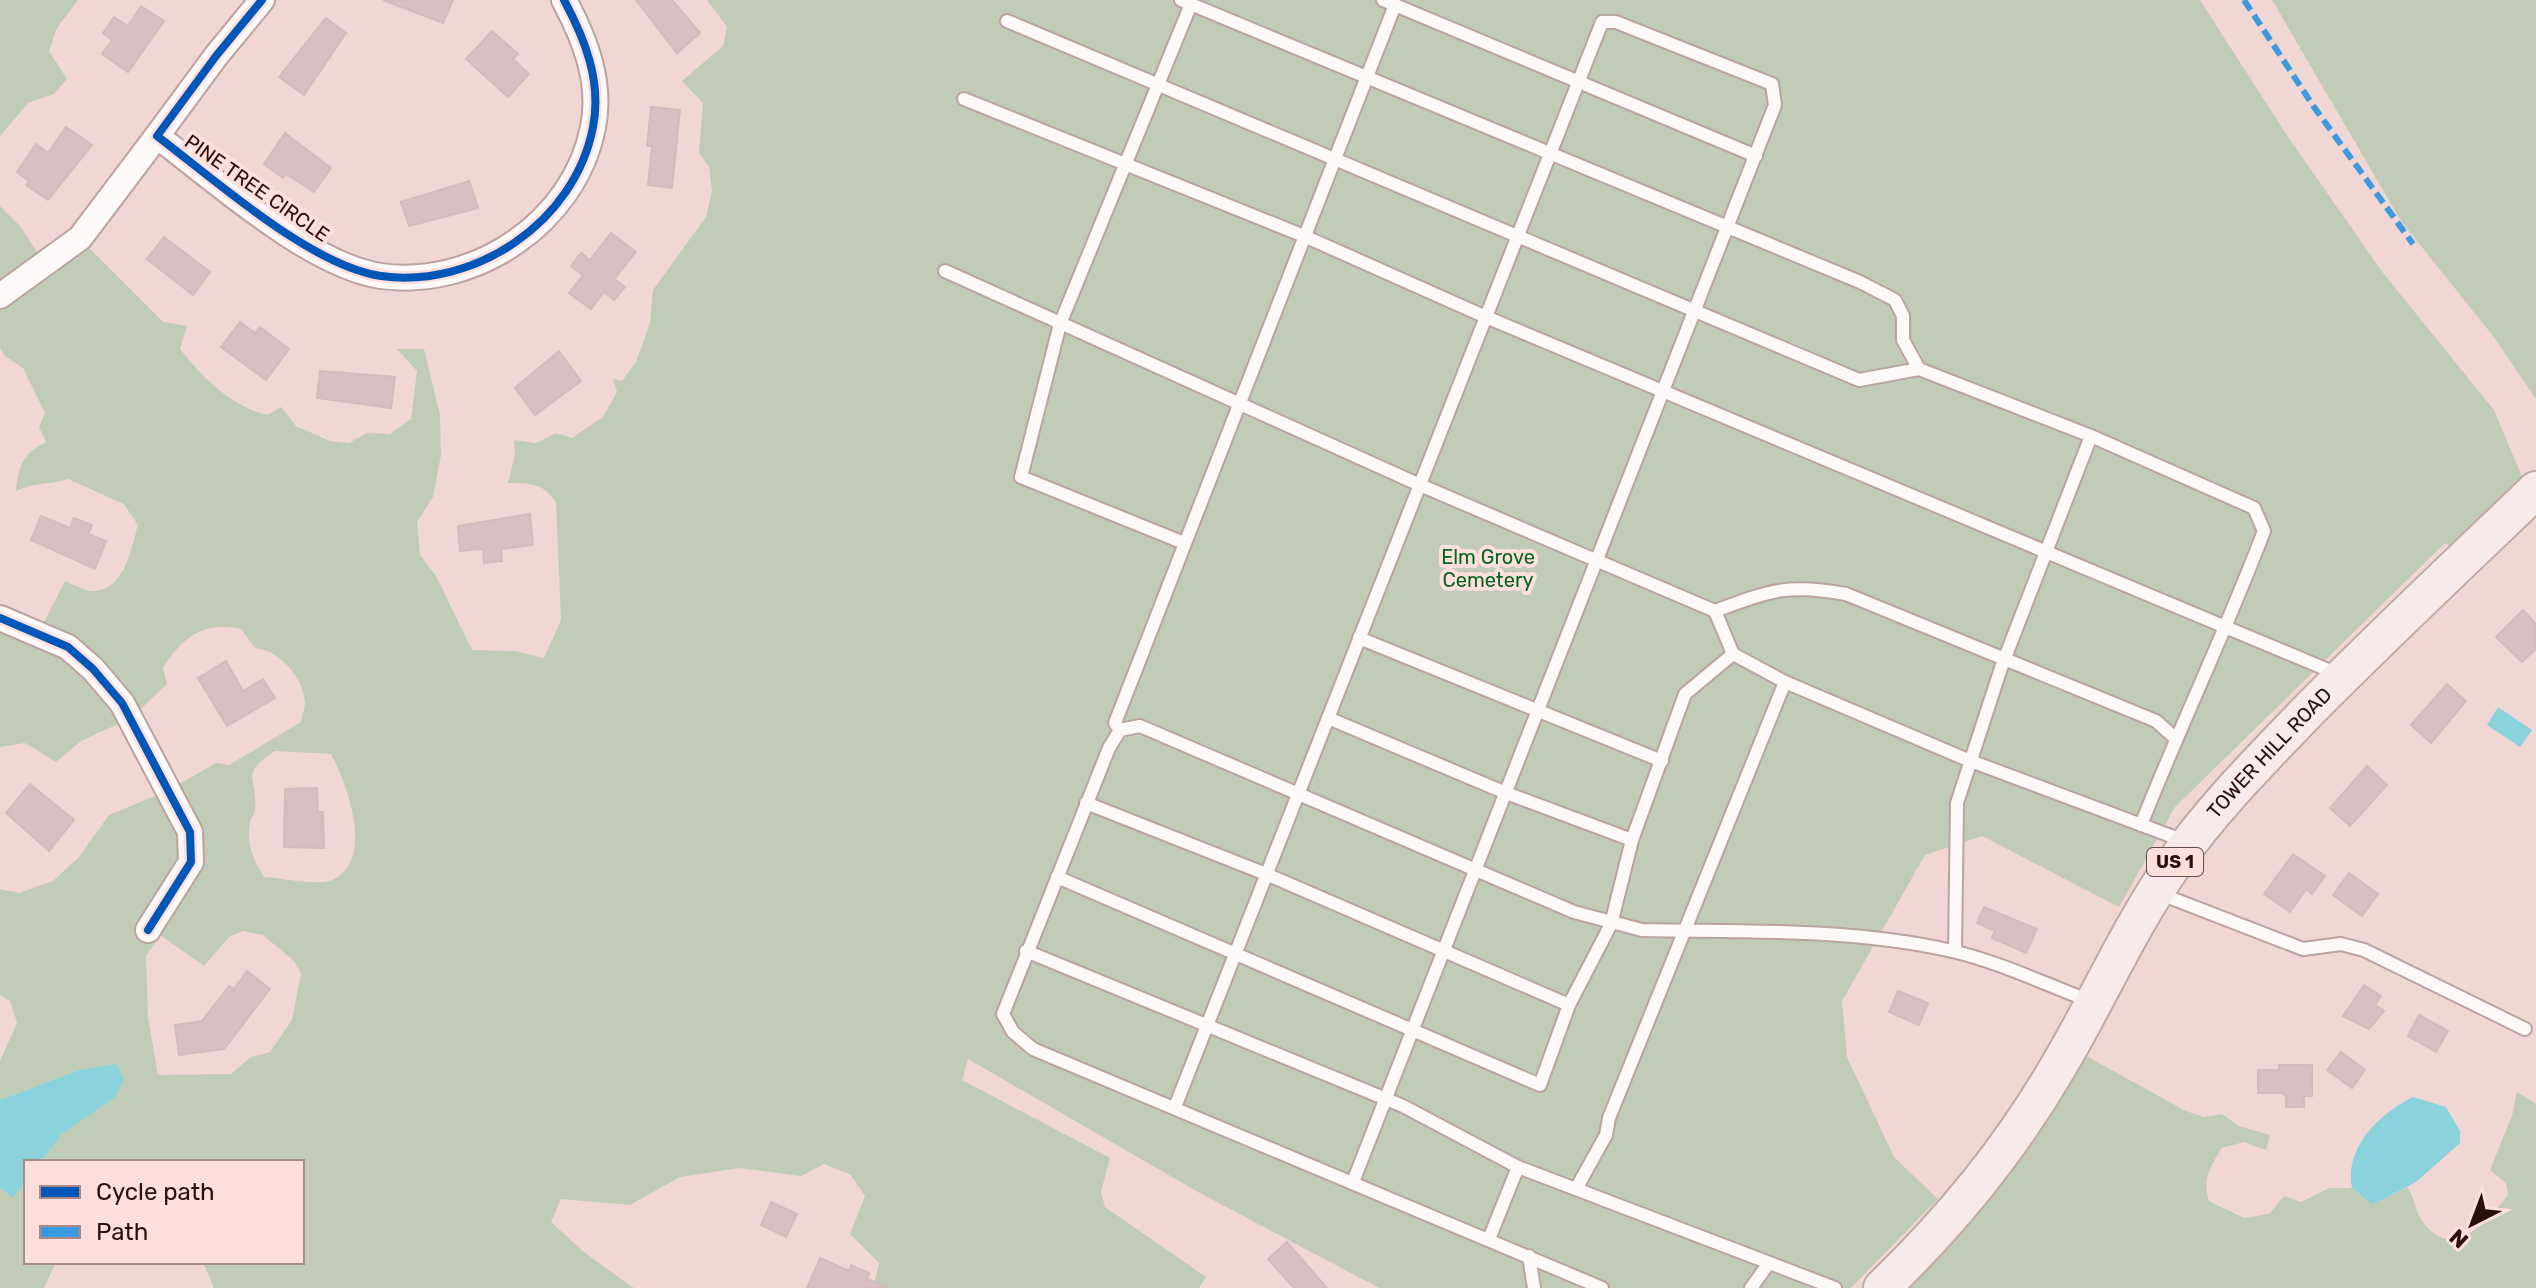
<svg xmlns="http://www.w3.org/2000/svg" width="2536" height="1288" viewBox="0 0 2536 1288" font-family="Rubik,sans-serif">
	<style>
		.green { fill: #c1ccb6; fill-rule: evenodd }
		.water { fill: #8bd3dc }
		.building { fill: #d9bfc1; stroke: #d4bbbc; stroke-width: 2 }
		.lines { fill: none; stroke-linecap: round; stroke-linejoin: round }
		.service-casing { stroke: #bca3a0; stroke-width: 16 }
		.minor-casing { stroke: #bca3a0; stroke-width: 28 }
		.primary-casing { stroke: #c1a9a6; stroke-width: 40 }
		.service { stroke: #fdf9f9; stroke-width: 12 }
		.minor { stroke: #fdf9f9; stroke-width: 24 }
		.primary { stroke: #f6ebea; stroke-width: 36 }
		.quiet { stroke: #3d9ade; stroke-width: 6; stroke-dasharray: 12 6; stroke-linecap: butt }
		.cycleway-casing { stroke: #ffdfdb; stroke-width: 13 }
		.cycleway { stroke: #0057b8; stroke-width: 8 }
		.labels { text-anchor: middle; stroke-width: 8; stroke-linejoin: round; paint-order: stroke }
		.shield { fill: #ffdfdb; stroke: #694d4b; stroke-width: 2 }
		.shield-label { font-size: 18px; font-weight: bold; fill: #290f0d }
		.street-label { font-size: 20px; fill: #290f0d; stroke: #ffdfdb }
		.park-label { font-size: 20px; fill: #01651e; stroke: #ffdfdb }
	</style>
	<rect width="100%" height="100%" fill="#f0d7d4"/>
	<!-- green -->
	<g class="green">
		<path d="M0,0H78L57,28L49,51L67,79L54,94L28,103L0,136Z"/>
		<path d="M707,0H2200L2286,134L2383,273L2494,410L2528,491L2469,556L2445,543L2175,807L2119,907L1982,836L1925,855L1842,1001L1847,1057L1894,1157L1938,1199L1851,1288H1379L1198,1192L968,1059L962,1080L1110,1158L1101,1192L1105,1207L1206,1277L1199,1288H873L879,1263L850,1234L865,1196L851,1175L824,1164L801,1176L739,1168L680,1177L630,1205L561,1199L551,1222L585,1253L634,1288H214L203,1262H302V1162H41L61,1135L115,1097L113,1066L79,1070L0,1100V1061L17,1023L10,1001L0,995V889L19,893L53,881L79,857L109,815L165,792L216,763L229,765L301,722C302,716 305,708 305,702C303,678 280,650 255,648L241,629C205,620 181,638 163,668L167,684L131,718L81,741L56,762L25,743L0,747V620L38,634L65,581C73,584 86,592 95,591C125,589 131,548 138,525L124,504L68,479C49,485 34,482 16,491C19,466 22,454 46,442L39,427L45,413L23,368L5,356L0,348V206L20,226L44,263L83,242L163,322L187,326L180,349C203,378 232,407 268,415L281,407L296,426L330,441L349,443L367,433L390,434L411,419L417,371L397,349H424L440,415L441,455L433,497L417,522L420,555L436,576L472,650L515,651L544,658L561,620L556,503C545,483 529,483 508,483L515,454L514,440L536,443L556,433L572,438L603,417L617,392L613,379L622,381L636,362L650,323L653,290L706,217L712,191L709,167L699,152L703,103L682,81L723,46L727,27ZM275,751L331,754C348,785 375,862 332,880C319,886 280,878 264,877C253,859 246,844 250,822C251,817 255,815 255,810C258,776 238,775 275,751ZM243,931L263,935L294,961L301,974L292,1020L270,1052L251,1057L231,1074L158,1075L148,1018L146,956L160,935L204,966L229,937Z"/>
		<path d="M2272,0H2536V399L2493,336L2401,221Z"/>
		<path d="M2079,1052L2186,1111L2204,1117L2222,1114L2239,1126L2270,1135L2266,1150L2244,1142L2222,1148C2210,1167 2202,1179 2209,1201L2244,1218L2269,1214L2284,1196L2301,1202L2329,1188H2352L2372,1205L2407,1187C2415,1197 2415,1212 2423,1222C2453,1263 2488,1220 2508,1195L2506,1183L2490,1170L2512,1116L2517,1092L2536,1104V1288H1886Z"/>
		<path d="M26,1181V1262H56L44,1288H0V1188L13,1197Z"/>
	</g>
	<!-- water -->
	<g class="water">
		<path d="M2498,707L2532,730L2520,747L2487,725Z"/>
		<path d="M116,1064L124,1079L115,1097L61,1135L41,1162H26V1181L13,1198L0,1188V1100L79,1070Z"/>
		<path d="M2413,1097L2446,1107L2460,1131V1143L2416,1182L2372,1205L2352,1188C2344,1147 2379,1114 2413,1097Z"/>
	</g>
	<!-- building -->
	<g class="building">
		<path d="M383,0H453L443,23Z"/>
		<path d="M636,0H672L700,33L677,53Z"/>
		<path d="M141,6L164,21L128,72L102,54L112,40L103,33L114,17L128,26Z"/>
		<path d="M326,18L346,33L304,95L279,77Z"/>
		<path d="M492,31L518,54L513,59L529,74L508,97L466,59Z"/>
		<path d="M651,107L680,110L672,188L648,185L652,146H647Z"/>
		<path d="M66,127L92,145L48,200L26,185L29,181L17,172L36,144L48,153Z"/>
		<path d="M285,133L331,168L314,192L286,174L283,178L264,164Z"/>
		<path d="M469,181L478,208L409,226L401,202Z"/>
		<path d="M611,233L636,252L614,279L625,287L614,300L604,292L591,309L569,293L583,275L571,266L581,253L590,260Z"/>
		<path d="M164,237L210,272L193,295L147,259Z"/>
		<path d="M240,322L255,333L260,327L289,349L266,380L221,347Z"/>
		<path d="M559,351L581,381L535,415L515,388Z"/>
		<path d="M320,371L395,377L391,408L317,398Z"/>
		<path d="M530,514L533,545L501,549L502,561L484,563L483,549L460,551L458,526Z"/>
		<path d="M41,516L70,528L74,518L92,525L88,534L106,541L95,569L31,540Z"/>
		<path d="M2523,610L2536,624V649L2522,662L2496,637Z"/>
		<path d="M226,661L243,691L263,679L275,698L227,726L198,678Z"/>
		<path d="M2447,684L2466,701L2431,743L2411,725Z"/>
		<path d="M2367,766L2387,785L2350,826L2330,808Z"/>
		<path d="M30,784L74,820L49,851L6,813Z"/>
		<path d="M317,788L318,812H323L324,848L284,847L285,789Z"/>
		<path d="M2293,854L2325,876L2312,894L2306,889L2290,912L2264,894Z"/>
		<path d="M2349,873L2378,894L2362,916L2333,895Z"/>
		<path d="M1984,907L2037,929L2026,953L1992,938L1995,931L1977,923Z"/>
		<path d="M247,971L270,989L224,1049L179,1055L175,1025L202,1021L229,986L234,989Z"/>
		<path d="M2364,985L2381,996L2375,1005L2384,1011L2369,1029L2343,1016Z"/>
		<path d="M1898,991L1928,1003L1919,1025L1889,1012Z"/>
		<path d="M2419,1015L2448,1031L2436,1052L2408,1036Z"/>
		<path d="M2341,1052L2365,1070L2352,1088L2327,1070Z"/>
		<path d="M2279,1065H2312V1096H2304V1107H2286V1096L2282,1093H2258V1070H2279Z"/>
		<path d="M771,1202L797,1214L786,1237L761,1225Z"/>
		<path d="M1287,1242L1327,1288H1294L1268,1259Z"/>
		<path d="M820,1258L849,1271L851,1265L869,1273L867,1279L888,1288H807Z"/>
	</g>
	<g class="lines">
		<!-- service casing -->
		<g class="service-casing">
			<g id="service">
				<path d="M1181,0L1860,282L1895,300L1903,316V340L1919,369L2091,436L2254,508L2264,531C2226,631 2180,726 2141,825"/>
				<path d="M1383,0L1756,156"/>
				<path d="M1007,21L1859,380L1919,369"/>
				<path d="M964,99L1304,236L1486,317L2340,675"/>
				<path d="M945,271L1420,485L1715,611C1770,591 1787,583 1846,594L2156,721L2175,738"/>
				<path d="M1184,543L1021,477L1060,324L1191,4"/>
				<path d="M1715,611L1733,654L1785,682L1968,760L2187,842"/>
				<path d="M1359,638L1662,761"/>
				<path d="M1328,718L1506,793L1632,840"/>
				<path d="M1120,730L1115,723L1395,5"/>
				<path d="M1086,803L1266,874L1569,1005"/>
				<path d="M1057,877L1540,1085L1569,1005L1611,924L1632,840L1685,694L1733,654"/>
				<path d="M2158,893L2303,949L2341,944L2364,950L2525,1029"/>
				<path d="M1026,951L1403,1106L1518,1167L1835,1288"/>
				<path d="M1955,951L1957,803L2001,668L2091,436"/>
				<path d="M1175,1107L1602,22H1616L1772,84L1775,105L1353,1182"/>
				<path d="M1576,1189L1606,1135L1609,1118L1785,682"/>
				<path d="M1489,1239L1518,1167"/>
				<path d="M1529,1256L1534,1288"/>
				<path d="M1602,1288L1033,1049L1013,1032L1003,1014L1109,748L1120,730L1140,726L1574,912L1642,930C1745,932 1851,928 1952,951C1999,962 2045,984 2090,1001"/>
				<path d="M1751,1288L1769,1263"/>
			</g>
		</g>
		<!-- minor casing -->
		<g class="minor-casing">
			<g id="minor">
				<path d="M262,0L216,56L157,136C215,180 311,266 381,276C475,289 575,222 593,127C602,82 585,39 564,0"/>
				<path d="M0,296L80,238L157,136"/>
				<path d="M0,618L68,647L93,669L122,703L190,832L191,862L148,930"/>
			</g>
		</g>
		<!-- primary casing -->
		<g class="primary-casing">
			<g id="primary">
				<path id="s1" d="M1882,1288C1952,1220 2009,1151 2058,1067C2098,1000 2129,927 2175,862C2213,808 2260,761 2306,713C2381,637 2459,564 2536,490"/>
			</g>
		</g>
		<!-- service -->
		<use href="#service" class="service"/>
		<!-- minor -->
		<use href="#minor" class="minor"/>
		<!-- primary -->
		<use href="#primary" class="primary"/>
		<!-- quiet -->
		<path class="quiet" d="M2244,0L2314,107L2413,244"/>
		<!-- cycleway casing -->
		<g class="cycleway-casing">
			<g id="cycleway">
				<path d="M262,0L216,56L157,136C215,180 311,266 381,276C475,289 575,222 593,127C602,82 585,39 564,0"/>
				<path d="M0,618L68,647L93,669L122,703L190,832L191,862L148,930"/>
			</g>
		</g>
		<!-- cycleway -->
		<use href="#cycleway" class="cycleway"/>
	</g>
	<g class="labels">
		<!-- shield labels -->
		<rect class="shield" x="2147" y="848" width="56" height="28" rx="6"/>
		<g class="shield-label">
			<text x="2175" y="868">US 1</text>
		</g>
		<!-- street labels -->
		<g class="street-label">
			<text transform="translate(257 188) rotate(35)" y="7">PINE TREE CIRCLE</text>
			<text dy="7" stroke="none"><textPath href="#s1" startOffset="664">TOWER HILL ROAD</textPath></text>
		</g>
		<!-- park labels -->
		<g class="park-label">
			<text x="1488" y="564">Elm Grove<tspan x="1488" dy="23">Cemetery</tspan></text>
		</g>
	</g>
	<!-- legend -->
	<rect x="24" y="1160" width="280" height="104" fill="#ffdfdb" stroke="#a98c89" stroke-width="2"/>
	<rect x="40" y="1186" width="40" height="12" fill="#0057b8" stroke="#a98c89" stroke-width="2"/>
	<text x="96" y="1200" font-size="24" fill="#290f0d">Cycle path</text>
	<rect x="40" y="1226" width="40" height="12" fill="#3d9ade" stroke="#a98c89" stroke-width="2"/>
	<text x="96" y="1240" font-size="24" fill="#290f0d">Path</text>
	<!-- north arrow -->
	<g transform="translate(2472 1224) rotate(222)" stroke="#ffdfdb" stroke-width="6" paint-order="stroke">
	<path d="M0-6L14 30L0 20L-14 30Z" fill="#290f0d"/>
	<text y="-12" font-size="22" font-weight="bold" text-anchor="middle" fill="#290f0d">N</text>
	</g>
</svg>
